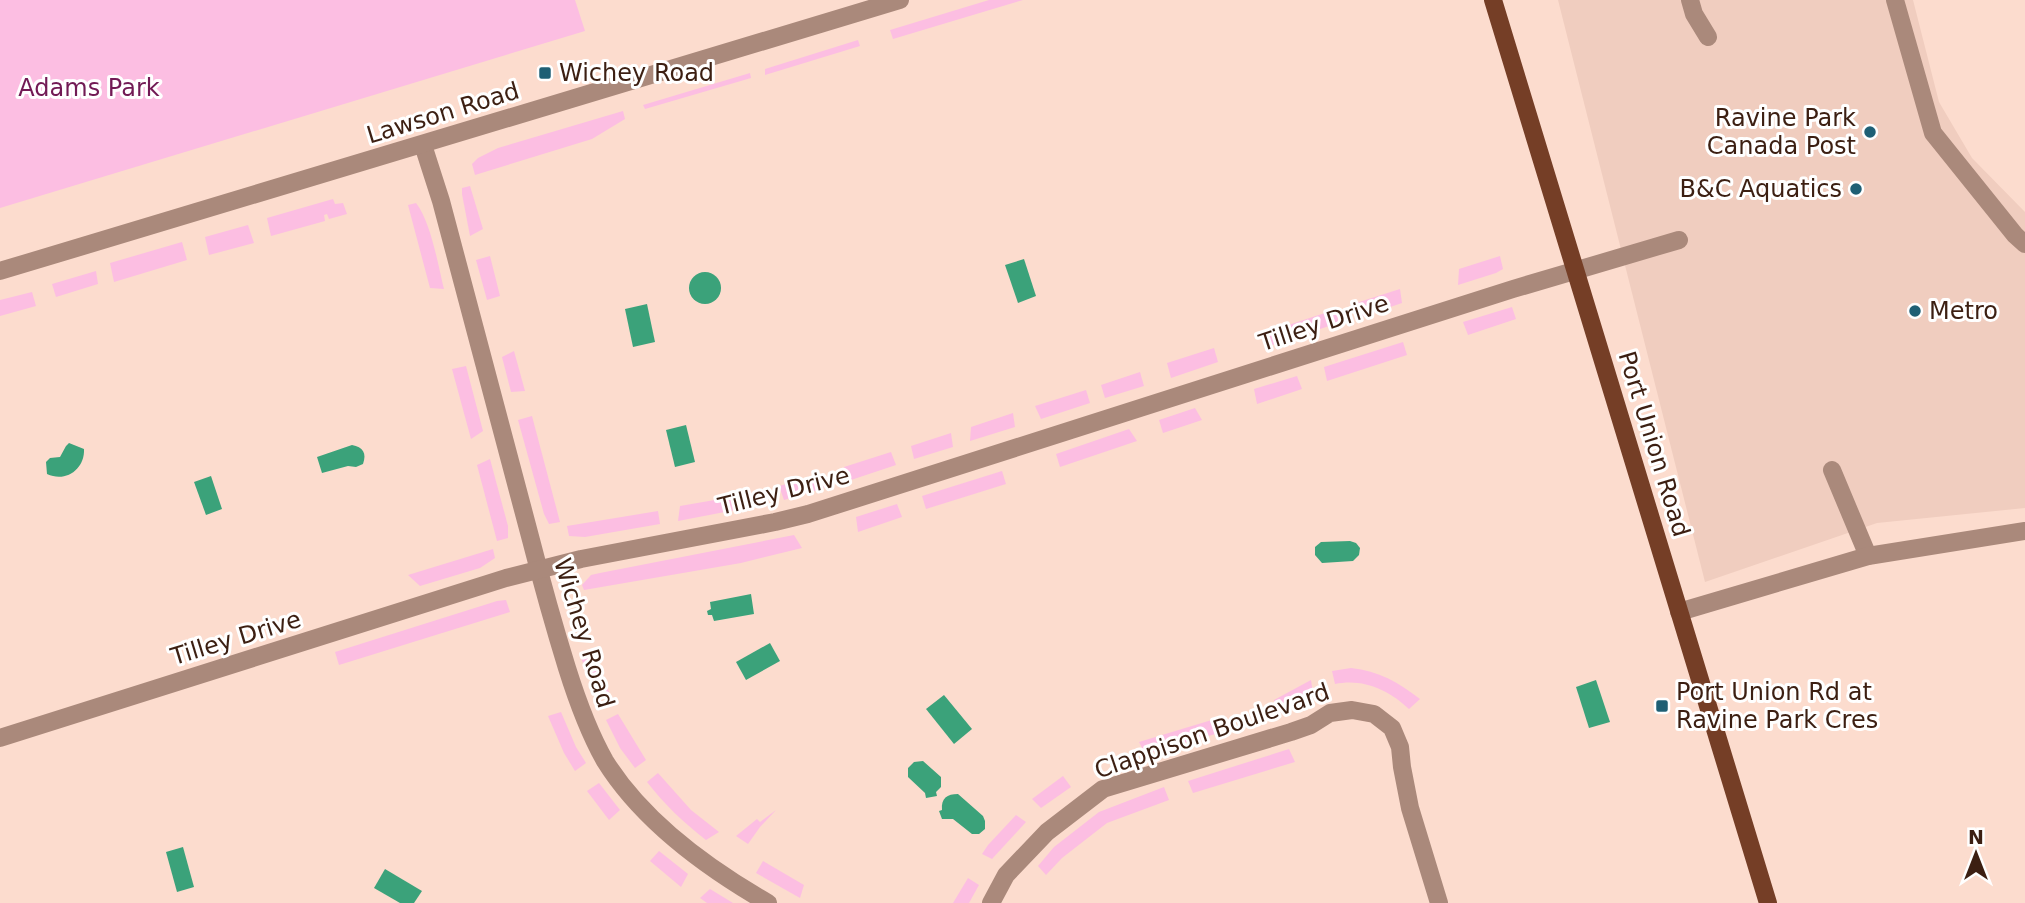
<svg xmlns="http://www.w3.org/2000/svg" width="2025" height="903" viewBox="0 0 2025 903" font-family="'DejaVu Sans',sans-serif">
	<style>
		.built { fill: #f0cdbf }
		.green { fill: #fcbee2 }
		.water { fill: #3ba27a }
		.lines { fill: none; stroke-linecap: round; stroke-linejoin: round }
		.minor { stroke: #aa897b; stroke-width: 18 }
		.major { stroke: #753e26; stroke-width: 18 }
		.poi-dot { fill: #1f5f74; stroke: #fff; stroke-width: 2.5 }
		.labels { text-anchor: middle; stroke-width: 6; stroke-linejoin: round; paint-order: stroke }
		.poi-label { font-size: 24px; fill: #3c1f12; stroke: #fff; text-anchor: start }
		.park-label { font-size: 24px; fill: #721a55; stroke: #fff }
		.street-label { font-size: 24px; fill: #3c1f12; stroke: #fff }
	</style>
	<rect width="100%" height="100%" fill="#fcdcce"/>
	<!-- built -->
	<path class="built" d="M1558,0H1913L1939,102L1972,158L2025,212V508L1877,523L1705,582Z"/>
	<!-- green -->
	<g class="green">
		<path d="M0,0H575L585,31L0,208Z"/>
		<path d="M989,0H1023L893,39L890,30Z"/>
		<path d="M858,40L860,46L765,75V69Z"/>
		<path d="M750,73L751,78L645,109L643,105Z"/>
		<path d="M623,111L625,119L592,139L475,175L472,164L478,158L498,148Z"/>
		<path d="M470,186L483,229L470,236L462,194V188Z"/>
		<path d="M333,199L335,204L343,203L347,214L329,219L327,214L324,215L325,221L271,236L267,218Z"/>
		<path d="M416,203C431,222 438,265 444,289L430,288L408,205Z"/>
		<path d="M248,225L254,243L209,255L205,237Z"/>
		<path d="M182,242L187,260L114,282L110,263Z"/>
		<path d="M490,256L500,296L487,300L476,260Z"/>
		<path d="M1500,256L1503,269L1496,273L1458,285L1459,269Z"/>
		<path d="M96,271L98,284L56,297L52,284Z"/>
		<path d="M1400,289L1402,303L1361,317L1356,303Z"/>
		<path d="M32,292L36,306L0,316V300Z"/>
		<path d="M1512,307L1516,319L1468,335L1463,322Z"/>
		<path d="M1337,309L1338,323L1266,347L1261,334Z"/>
		<path d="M1403,342L1407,355L1327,381L1324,367Z"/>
		<path d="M1214,348L1218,362L1171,378L1167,363Z"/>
		<path d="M514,351L525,391L511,392L502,357Z"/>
		<path d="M466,366L483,431L471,439L452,369Z"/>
		<path d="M1140,372L1144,386L1105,398L1101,385Z"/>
		<path d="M1297,376L1302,389L1257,404L1254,389Z"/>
		<path d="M1086,390L1090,403L1041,419L1035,406Z"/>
		<path d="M1195,408L1202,420L1163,433L1159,420Z"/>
		<path d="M1013,413L1015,427L970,441L971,427Z"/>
		<path d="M532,416L560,522L549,524L544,514L518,420Z"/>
		<path d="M1129,429L1137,441L1060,467L1056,454Z"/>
		<path d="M951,433L953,447L914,459L911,446Z"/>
		<path d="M891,452L896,465L848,481L844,467Z"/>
		<path d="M490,459L508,526V538L497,541L477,465Z"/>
		<path d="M1002,471L1006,484L926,509L922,496Z"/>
		<path d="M820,475L824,488L784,500L779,486Z"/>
		<path d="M755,493L756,506L678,521L680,506Z"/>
		<path d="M897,504L902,517L858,532L856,517Z"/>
		<path d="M658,511L660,524L585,537L569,536L567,526Z"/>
		<path d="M794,535L802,548L741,563L584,590L582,585L591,575L600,573Z"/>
		<path d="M493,549L495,558L480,568L420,586L408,575Z"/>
		<path d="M506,600L510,612L339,665L335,652L497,601Z"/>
		<path d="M595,654L601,673L609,692L597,698L581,658Z"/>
		<path d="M1351,668C1379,671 1398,682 1420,699L1409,709C1389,690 1363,678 1335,684L1332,671Z"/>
		<path d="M1311,680L1313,693L1276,715L1274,700Z"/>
		<path d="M561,712L576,747L586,763L575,771L564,753L548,716Z"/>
		<path d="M618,714L646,760L635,768L620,748L606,720Z"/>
		<path d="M1215,719L1219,733L1145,754L1139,742Z"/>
		<path d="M1289,749L1295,762L1193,793L1188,781Z"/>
		<path d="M658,773L691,810L719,832L706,840C684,823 664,804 647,782Z"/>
		<path d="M1063,776L1071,787L1041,808L1032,799Z"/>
		<path d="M599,783L620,810L609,820L587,791Z"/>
		<path d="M1164,787L1169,800L1107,823L1062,858L1046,875L1038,866L1054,847L1099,812Z"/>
		<path d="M776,810L760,827L748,844L736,836L757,819L760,822Z"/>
		<path d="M1016,815L1026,822L992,859L982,854L988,845Z"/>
		<path d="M659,851L688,874L681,887L650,861Z"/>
		<path d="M763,861L804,885L800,898L756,873Z"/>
		<path d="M968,878L979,885L969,903H953Z"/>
		<path d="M710,889L733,903H707L700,898Z"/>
	</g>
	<!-- water -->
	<g class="water">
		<path d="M1024,259L1036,296L1018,303L1005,265Z"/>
		<circle cx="705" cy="288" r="16"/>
		<path d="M647,304L655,342L633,347L625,309Z"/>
		<path d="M686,425L695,462L675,467L666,430Z"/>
		<path d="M69,443L84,449C85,469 66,483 47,474L46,462L50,458L60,457L66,446Z"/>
		<path d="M352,445C363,447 367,453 363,464L356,467L348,466L322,473L317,457Z"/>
		<path d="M211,476L222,509L206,515L194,482Z"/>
		<path d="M1350,541L1356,543L1360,548L1359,555L1353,561L1322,563L1315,555V547L1321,542Z"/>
		<path d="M751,594L754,614L714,621L712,615H708L707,611L711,609L710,602Z"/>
		<path d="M770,643L780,661L746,680L736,662Z"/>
		<path d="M1596,680L1610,722L1589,728L1576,687Z"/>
		<path d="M944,695L972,729L954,744L926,709Z"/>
		<path d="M923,761L941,777V787L936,792L937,796L926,798L925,793L908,777V768L914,762Z"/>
		<path d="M958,794L983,816L985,821V829L979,834H972L953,819H942L939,811L942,810C941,798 947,794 958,794Z"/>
		<path d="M183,847L194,887L177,892L166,852Z"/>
		<path d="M385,869L422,891L414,903H400L374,888Z"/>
	</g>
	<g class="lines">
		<!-- minor -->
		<g class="minor">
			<path d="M1690,0L1694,14L1708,37"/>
			<path d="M1895,0L1933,133L2015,235L2025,244"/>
			<path d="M423,145L441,201C471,314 501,427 531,540C542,583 554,626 567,668C577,700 588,731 605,761C643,822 707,868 768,903"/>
			<path d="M0,271L900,0"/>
			<path d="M1832,470L1868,556"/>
			<path d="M1679,612L1868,556L2025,531"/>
			<path d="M0,738L506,578L581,559L775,522L808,514L1513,289L1679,240"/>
			<path d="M991,903L1006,875L1047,832L1103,789L1291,732L1311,725L1330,713L1352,710L1374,714L1392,728L1400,747L1402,767L1410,808L1439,903"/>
		</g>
		<!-- major -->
		<path class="major" d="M1493,0L1768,903"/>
	</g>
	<!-- markers -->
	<g class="poi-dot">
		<rect x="538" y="66" width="14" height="14" rx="3.5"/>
		<circle cx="1870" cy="132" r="7"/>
		<circle cx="1856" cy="189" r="7"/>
		<circle cx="1915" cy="311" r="7"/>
		<rect x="1655" y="699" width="14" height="14" rx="3.5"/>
	</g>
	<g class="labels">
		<!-- poi labels -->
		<g class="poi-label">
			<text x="559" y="81">Wichey Road</text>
			<text x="1856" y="126" text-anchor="end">Ravine Park<tspan x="1856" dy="28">Canada Post</tspan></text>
			<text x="1842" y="197" text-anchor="end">B&amp;C Aquatics</text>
			<text x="1929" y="319">Metro</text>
			<text x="1676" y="700">Port Union Rd at<tspan x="1676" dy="28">Ravine Park Cres</tspan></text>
		</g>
		<!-- park labels -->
		<g class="park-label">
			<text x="89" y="96">Adams Park</text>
		</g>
		<!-- street labels -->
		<g class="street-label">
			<text transform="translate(443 113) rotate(-17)" y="8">Lawson Road</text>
			<text transform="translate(1324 323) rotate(-18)" y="8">Tilley Drive</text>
			<text transform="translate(1654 444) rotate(73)" y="8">Port Union Road</text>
			<text transform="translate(784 491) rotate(-14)" y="8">Tilley Drive</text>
			<text transform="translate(584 633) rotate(73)" y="8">Wichey Road</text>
			<text transform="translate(236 638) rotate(-17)" y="8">Tilley Drive</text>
			<text transform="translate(1212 731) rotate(-19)" y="8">Clappison Boulevard</text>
		</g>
	</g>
	<!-- north arrow -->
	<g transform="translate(1976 854)" stroke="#ffffff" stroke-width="5" paint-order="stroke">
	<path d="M0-5L12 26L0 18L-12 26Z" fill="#3c1f12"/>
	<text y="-10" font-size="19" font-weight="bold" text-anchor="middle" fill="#3c1f12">N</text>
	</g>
</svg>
